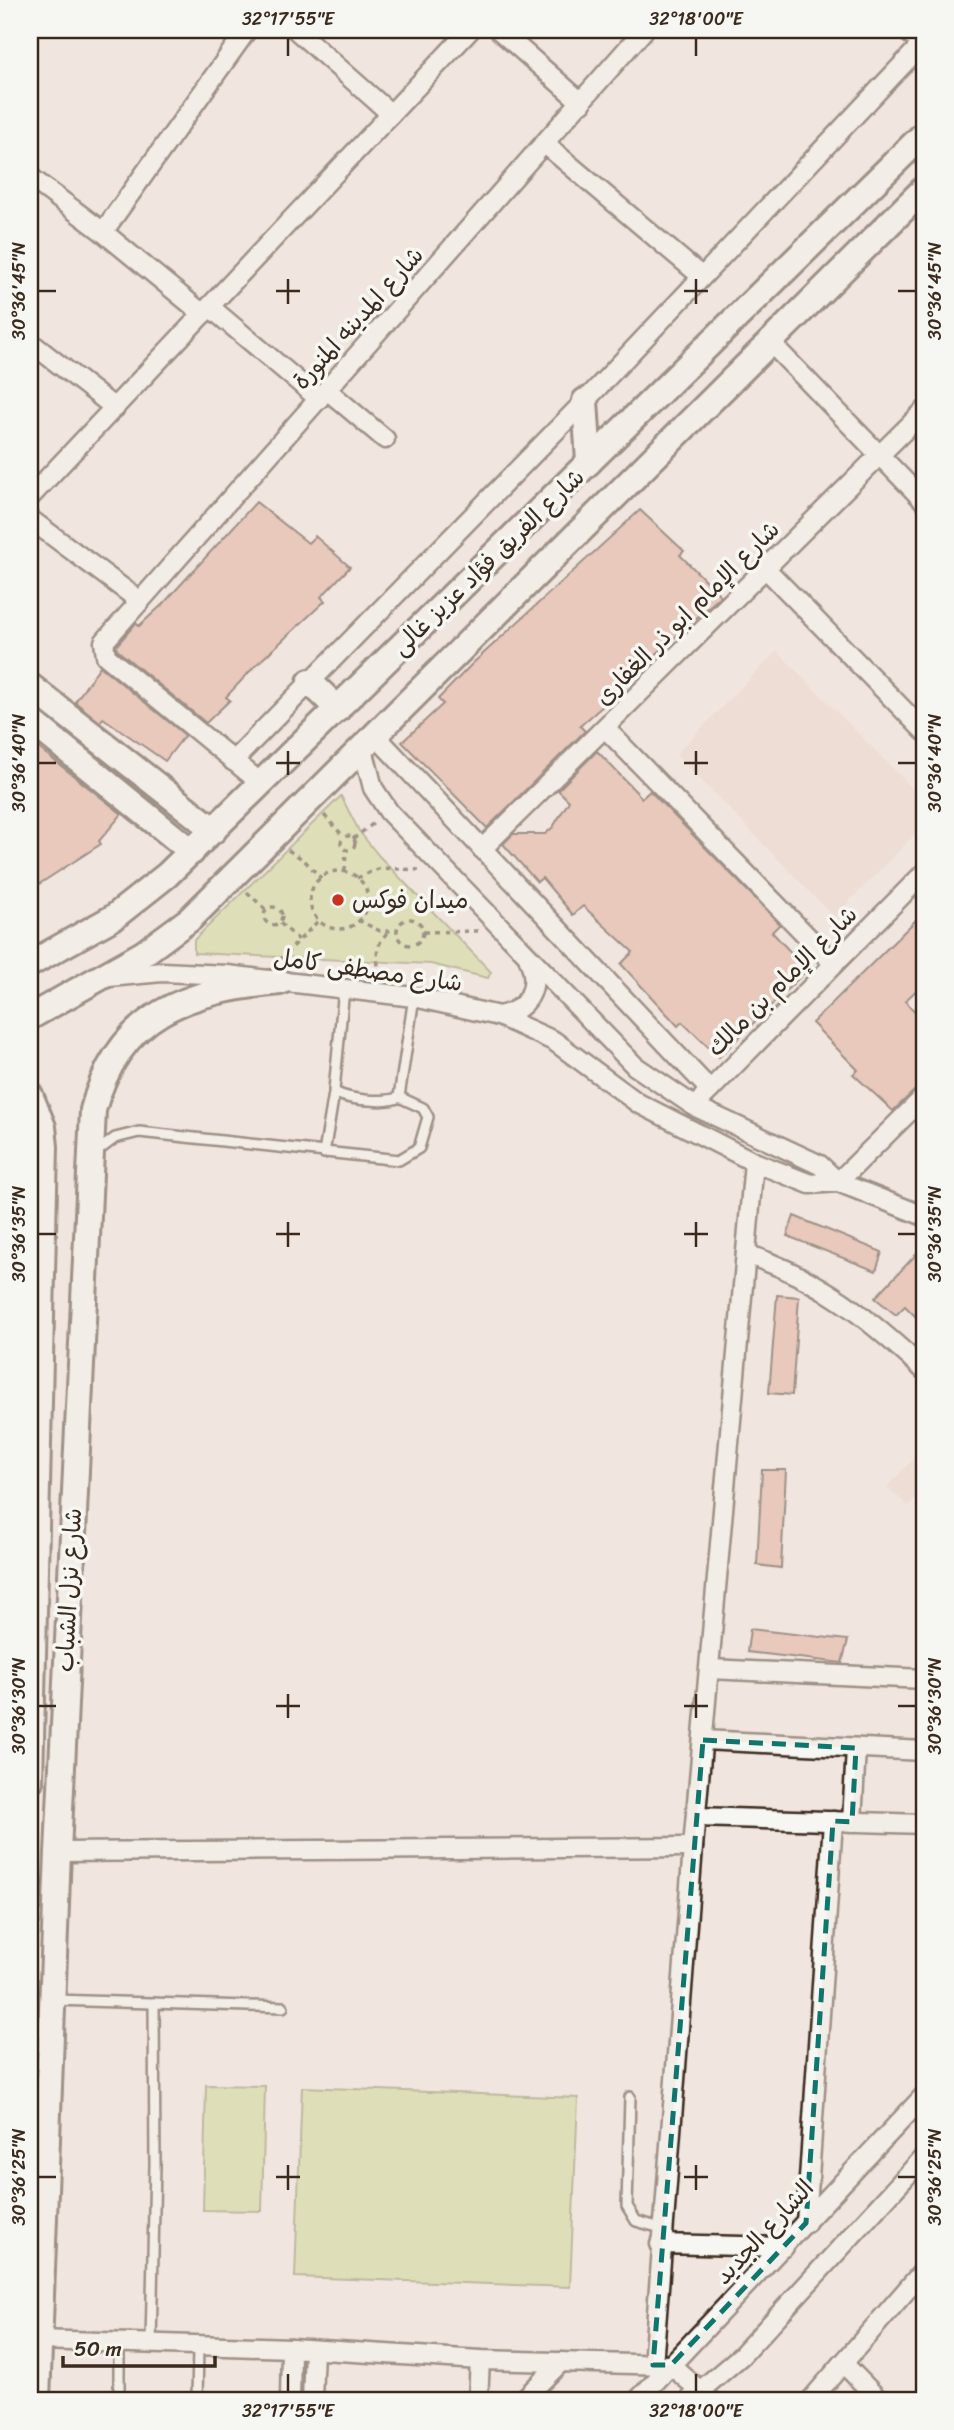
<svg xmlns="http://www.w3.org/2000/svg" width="954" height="2430" viewBox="0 0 954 2430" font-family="Sriracha,'Playpen Sans Arabic',sans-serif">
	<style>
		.built { fill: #ebd3c8 }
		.green { fill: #c8d88b; stroke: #828154; stroke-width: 2 }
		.building { fill: #dda793; stroke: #3b2a1e; stroke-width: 2 }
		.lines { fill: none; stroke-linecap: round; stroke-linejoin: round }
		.lane-casing { stroke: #3b2a1e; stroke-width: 14 }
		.street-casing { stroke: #3b2a1e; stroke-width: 23 }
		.secondary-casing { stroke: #3b2a1e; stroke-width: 30 }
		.path { stroke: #3b2a1e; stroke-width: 3.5; stroke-dasharray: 5 5; stroke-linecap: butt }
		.lane { stroke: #f6f6f2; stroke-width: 9 }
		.street { stroke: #f6f6f2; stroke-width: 18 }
		.secondary { stroke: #f6f6f2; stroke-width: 24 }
		.marked { fill: none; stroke: #0f766e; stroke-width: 5; stroke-dasharray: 14 9; stroke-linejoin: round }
		.ticks { fill: none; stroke: #3b2a1e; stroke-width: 2.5 }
		.poi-dot { fill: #c8321e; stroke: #f6f6f2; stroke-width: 2.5 }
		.labels { text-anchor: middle; stroke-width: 7; stroke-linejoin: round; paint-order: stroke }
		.street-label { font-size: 24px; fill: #3b2a1e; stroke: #f6f6f2 }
		.poi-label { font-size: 24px; fill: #3b2a1e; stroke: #f6f6f2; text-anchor: start }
		.neatline { fill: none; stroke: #3b2a1e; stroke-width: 2.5 }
		.ticks-label { font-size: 18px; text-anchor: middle; fill: #3b2a1e }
	</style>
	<rect width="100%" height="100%" fill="#f1e6df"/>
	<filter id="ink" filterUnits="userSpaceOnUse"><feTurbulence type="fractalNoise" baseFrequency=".0143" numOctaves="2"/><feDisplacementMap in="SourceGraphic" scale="14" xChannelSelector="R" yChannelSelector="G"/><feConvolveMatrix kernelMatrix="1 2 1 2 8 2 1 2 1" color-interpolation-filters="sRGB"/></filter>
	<g filter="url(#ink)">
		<!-- built -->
		<g class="built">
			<path d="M777,651L924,800V825L834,917L676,754Z"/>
			<path d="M924,1447V1490L908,1506L887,1487Z"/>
		</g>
		<!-- green -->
		<g class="green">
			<path d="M341,796L359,831L379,856L491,972L488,978L431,964L194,953V940Z"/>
			<path d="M206,2085L265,2086L262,2211L203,2210Z"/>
			<path d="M302,2087L578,2098L570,2287L295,2277Z"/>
		</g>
		<!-- building -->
		<g class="building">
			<path d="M256,502L308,543L315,536L350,567L321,597L325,601L254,667L226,697L230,700L206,723L117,650L116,646L136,623L139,626L164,603Z"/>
			<path d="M640,510L684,551L680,555L721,596L651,659L654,661L580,726L585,731L487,828L402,742L443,704L438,699L473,663Z"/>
			<path d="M100,666L185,735L165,761L103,718L100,722L75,702Z"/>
			<path d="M36,746L122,814L99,841L101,844L30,890V753Z"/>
			<path d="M597,751L642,798L650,791L780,924L772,932L807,970L719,1057L682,1022L678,1026L621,964L633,952L583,906L573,915L542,878L537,882L503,844L513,834H545L553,827L569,801L558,790Z"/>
			<path d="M924,912V983L905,1001L924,1021V1086L916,1089L893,1111L853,1074L858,1070L812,1023Z"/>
			<path d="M794,1216L882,1252L876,1271L787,1236Z"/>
			<path d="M924,1246V1325L905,1306L896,1315L875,1298Z"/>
			<path d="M777,1295L799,1297L792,1395L769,1393Z"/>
			<path d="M762,1470H786L781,1568L757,1565Z"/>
			<path d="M750,1629L848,1640L842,1663L747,1652Z"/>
		</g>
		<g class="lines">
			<!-- lane casing -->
			<g class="lane-casing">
				<g id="lane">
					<path d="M344,989L334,1090C339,1100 389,1104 399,1097L414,997"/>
					<path d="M95,1153L115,1138L139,1132L399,1160L419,1148L428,1117L423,1108L399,1097"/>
					<path d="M324,1153L334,1093"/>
					<path d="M54,2000L283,2007"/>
					<path d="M630,2097L627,2206L636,2221L661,2228"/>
					<path d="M151,2343L155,2165L154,2003"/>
					<path d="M119,2344V2400"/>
					<path d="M197,2400L198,2346"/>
				</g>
			</g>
			<!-- street casing -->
			<g class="street-casing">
				<g id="street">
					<path d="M296,30L391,114"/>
					<path d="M499,30L582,103"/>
					<path d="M545,144L701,276"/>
					<path d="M30,177L103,232L203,314"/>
					<path d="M103,232L247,30"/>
					<path d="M210,307L319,399"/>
					<path d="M30,342L115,408"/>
					<path d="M770,342L924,501"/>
					<path d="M327,390L385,439"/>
					<path d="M30,497L470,30"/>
					<path d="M30,519L140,601"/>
					<path d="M766,569L924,731"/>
					<path d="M605,728L834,964"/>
					<path d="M374,734L710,1090"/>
					<path d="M362,745L373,788L389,812L635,1066L694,1106L820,1165L838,1182"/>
					<path d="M233,761L585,401L924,42"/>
					<path d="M262,784L106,656L104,642L644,30"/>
					<path d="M482,849L924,411"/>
					<path d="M109,977L162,972L227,975L414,997L499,1016L554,1041L638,1103L754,1162L810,1184L838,1182L924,1216"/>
					<path d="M499,1016C528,1010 541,988 529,960"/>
					<path d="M703,1097L924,873"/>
					<path d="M838,1182L924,1097"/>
					<path d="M746,1254C821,1279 867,1317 924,1370"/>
					<path d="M710,1669L924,1679"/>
					<path d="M703,1740L924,1751"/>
					<path d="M696,1817L924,1824"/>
					<path d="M852,1822L856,1748"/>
					<path d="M58,1852L693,1847"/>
					<path d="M806,2223L833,1821"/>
					<path d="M660,2244L784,2247"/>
					<path d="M39,2340L291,2348L480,2360L671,2365L710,2400"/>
					<path d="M843,2363L879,2400"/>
					<path d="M653,2365L693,1847L754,1162"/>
					<path d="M290,2400L291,2348"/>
					<path d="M312,2400L314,2350"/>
					<path d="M478,2400L480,2360"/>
					<path d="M523,2400L561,2362"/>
					<path d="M638,2400L924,2096"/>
					<path d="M689,2400L741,2356L924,2157"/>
					<path d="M811,2400L924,2270"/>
				</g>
			</g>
			<!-- secondary casing -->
			<g class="secondary-casing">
				<g id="secondary">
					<path d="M911,30L924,41"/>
					<path d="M585,401L589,462"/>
					<path d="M310,682L338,709"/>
					<path d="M30,686L214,830"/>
					<path d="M30,720L192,852"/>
					<path d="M30,964L114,917L167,875L924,134"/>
					<path d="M30,1017L144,953L190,919L924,189"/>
					<path d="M30,1095L43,1127L45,1147L30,1781"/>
					<path d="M37,2400L58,1852L93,1110C119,1012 187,991 280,982"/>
				</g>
			</g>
			<!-- path -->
			<g class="path">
				<path d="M324,815L344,837"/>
				<circle cx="348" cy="843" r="7"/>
				<path d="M353,839L374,823"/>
				<path d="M288,850L304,860L321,878"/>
				<circle cx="339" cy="900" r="29"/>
				<path d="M345,871L346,850"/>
				<path d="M357,878L380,868L419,870"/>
				<path d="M247,892L266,910"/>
				<circle cx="273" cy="916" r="9"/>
				<circle cx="410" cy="932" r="13"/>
				<path d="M358,920L380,931H397"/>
				<path d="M280,923L300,941"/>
				<path d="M423,932L480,931"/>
				<path d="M279,961L319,920"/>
				<path d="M381,975C375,960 375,942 389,932"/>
			</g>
			<!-- lane -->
			<use href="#lane" class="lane"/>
			<!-- street -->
			<use href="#street" class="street"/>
			<!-- secondary -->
			<use href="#secondary" class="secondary"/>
		</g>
	</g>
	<!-- marked area -->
	<path d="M0 0H954V2430H0ZM703,1740L856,1748L852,1822L833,1821L806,2223L671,2365H653Z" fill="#f1e6df" fill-opacity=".55" fill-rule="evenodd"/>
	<path class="marked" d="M703,1740L856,1748L852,1822L833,1821L806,2223L671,2365H653Z"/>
	<!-- ticks -->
	<path class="ticks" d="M288,38V56M696,38V56M288,279V304M696,279V304M38,291H56M276,291H300M684,291H708M898,291H916M288,751V775M696,751V775M38,763H56M276,763H300M684,763H708M898,763H916M288,1222V1247M696,1222V1247M38,1234H56M276,1234H300M684,1234H708M898,1234H916M288,1694V1718M696,1694V1718M38,1706H56M276,1706H300M684,1706H708M898,1706H916M288,2165V2190M696,2165V2190M38,2177H56M276,2177H300M684,2177H708M898,2177H916M288,2374V2392M696,2374V2392"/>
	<!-- markers -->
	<circle class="poi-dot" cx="338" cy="900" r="7"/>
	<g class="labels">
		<!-- street labels -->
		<g class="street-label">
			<text transform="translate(358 318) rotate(-48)" y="8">شارع المدينه المنورة</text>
			<text transform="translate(488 562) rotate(-44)" y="8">شارع الفريق فؤاد عزيز غالى</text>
			<text transform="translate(687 613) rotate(-45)" y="8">شارع الإمام ابو ذر الغفارى</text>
			<text transform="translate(368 970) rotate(8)" y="8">شارع مصطفى كامل</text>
			<text transform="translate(782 981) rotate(-45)" y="8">شارع الإمام بن مالك</text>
			<text transform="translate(69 1590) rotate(-87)" y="8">شارع نزل الشباب</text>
			<text transform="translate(764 2232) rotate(-47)" y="8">الشارع الجديد</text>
		</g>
		<!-- poi labels -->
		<g class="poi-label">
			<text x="352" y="908">ميدان فوكس</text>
		</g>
	</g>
	<!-- margin -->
	<rect width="954" height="2430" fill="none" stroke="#f6f6f2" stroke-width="77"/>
	<!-- scale -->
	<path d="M63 2356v10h152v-10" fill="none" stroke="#3b2a1e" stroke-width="3.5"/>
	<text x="74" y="2356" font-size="21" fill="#3b2a1e" stroke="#f6f6f2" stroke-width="5" paint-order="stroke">50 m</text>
	<rect x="38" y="38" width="878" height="2354" class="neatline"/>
	<g class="ticks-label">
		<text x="288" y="25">32°17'55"E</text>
		<text x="696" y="25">32°18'00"E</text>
		<text transform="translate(19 291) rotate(-90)" y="6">30°36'45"N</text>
		<text transform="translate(935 291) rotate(-90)" y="6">30°36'45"N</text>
		<text transform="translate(19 763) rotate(-90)" y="6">30°36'40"N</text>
		<text transform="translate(935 763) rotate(-90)" y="6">30°36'40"N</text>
		<text transform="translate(19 1234) rotate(-90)" y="6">30°36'35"N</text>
		<text transform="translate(935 1234) rotate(-90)" y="6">30°36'35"N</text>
		<text transform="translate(19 1706) rotate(-90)" y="6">30°36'30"N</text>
		<text transform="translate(935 1706) rotate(-90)" y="6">30°36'30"N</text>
		<text transform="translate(19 2177) rotate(-90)" y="6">30°36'25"N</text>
		<text transform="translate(935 2177) rotate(-90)" y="6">30°36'25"N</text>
		<text x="288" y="2417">32°17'55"E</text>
		<text x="696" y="2417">32°18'00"E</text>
	</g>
</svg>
